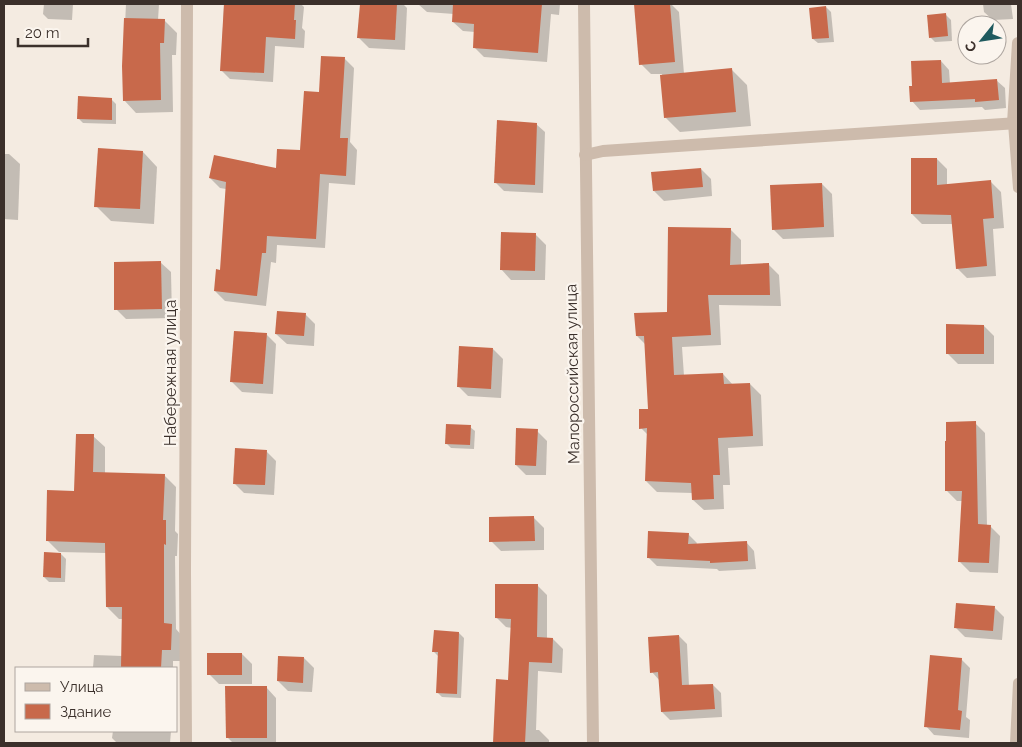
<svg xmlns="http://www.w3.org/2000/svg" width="1022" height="747" viewBox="0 0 1022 747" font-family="Raleway,sans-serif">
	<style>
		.shadow { fill: #0003 }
		.building { fill: #c8694b }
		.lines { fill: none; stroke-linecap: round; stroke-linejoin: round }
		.service { stroke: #cdbbac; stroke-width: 10 }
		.minor { stroke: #cdbbac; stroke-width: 12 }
		.labels { text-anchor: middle; stroke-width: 4.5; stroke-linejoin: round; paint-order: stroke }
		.street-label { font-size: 16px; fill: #3b302b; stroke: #fbf5ee }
	</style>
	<rect width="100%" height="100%" fill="#f4ebe1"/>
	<!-- shadow -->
	<g class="shadow">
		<path d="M44,4H73L72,20L48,19L43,14Z"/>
		<path d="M126,4H159L158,20H164L177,33L176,55H172L173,112L136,113L124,100L123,66Z"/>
		<path d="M224,4H301L304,7L302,28L305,31L304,48L275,46L273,82L230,79L221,70Z"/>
		<path d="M361,4H403L407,8L405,50L369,48L359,38Z"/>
		<path d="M418,4H560L559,15L551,14L547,62L484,57L474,47L475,32L463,31L453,22L454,14L427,12Z"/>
		<path d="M648,4H671L679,12L684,74L732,70L747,85L751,126L680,132L665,117L662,74H651L641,64L635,5Z"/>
		<path d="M983,4H1011L1013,19L993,20L984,12Z"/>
		<path d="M826,7L831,12L834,42L818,43L813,39Z"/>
		<path d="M946,15L951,20L952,41L935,42L930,37Z"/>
		<path d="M344,58L354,68L350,142L357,150L355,185L329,183L325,248L277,245L276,263L271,262L266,306L225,301L215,291L221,271L226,189L220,188L210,178L277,170L302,152L320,94Z"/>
		<path d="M941,61L949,70L950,84L996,80L1005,88L1006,108L985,110L982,107L920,110L912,101Z"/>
		<path d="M111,99L116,104V124L83,123L78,118Z"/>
		<path d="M536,124L545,132L543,193L504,191L496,183Z"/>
		<path d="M143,152L157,167L154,224L111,221L96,206Z"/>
		<path d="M4,154H9L20,164L18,220L4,219Z"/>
		<path d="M937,159L947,169V185L991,182L1001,192L1004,228L993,229L996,276L967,278L957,268L953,224H922L912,214Z"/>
		<path d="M701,169L711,179L712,196L664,201L654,191Z"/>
		<path d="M822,184L832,194L834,237L783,239L773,229Z"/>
		<path d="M730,229L741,240V266L768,264L779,275L781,306L719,305L721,345L682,347L684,376L723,374L733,385L750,384L761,395L763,446L728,448L730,485H723L724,509L704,510L693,500V493L657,492L646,481L648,435L641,428L649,410L646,345L637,336L668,313Z"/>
		<path d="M536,235L546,245L545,280H511L501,269Z"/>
		<path d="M160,262L171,272L172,318L126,319L116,309Z"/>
		<path d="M305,314L315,324L314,346L287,344L276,334Z"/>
		<path d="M984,326L994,336V364H958L948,354Z"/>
		<path d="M266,334L276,344L273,394L242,392L232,382Z"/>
		<path d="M493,349L503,359L501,398L468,396L458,386Z"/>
		<path d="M975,423L985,433L987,526H990L1000,536L998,573L970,572L960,562L963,501H957L947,491Z"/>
		<path d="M470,427L475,431L474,449L451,448L446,443Z"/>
		<path d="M537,431L547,441L546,475H526L516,465Z"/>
		<path d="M93,436L105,447V474L164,475L176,487L175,531L178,534L177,556H175L176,629L183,637V661H173V668H93L94,655L123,656V619H119L107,607L106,553L59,552L47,540L75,493Z"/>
		<path d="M266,451L276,461L274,495L244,493L234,483Z"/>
		<path d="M534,518L544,528V550L501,551L491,541Z"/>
		<path d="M688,534L697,543L696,545L746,542L754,551L756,569L719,571L717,569L657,566L648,557Z"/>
		<path d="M61,554L66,559L65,582H49L44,577Z"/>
		<path d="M537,585L547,595V638L553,639L563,649L562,673L538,671L536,730H539L549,740V743H494L497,681H509L512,628L506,627L496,617Z"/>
		<path d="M994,607L1004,617L1002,640L965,637L955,627Z"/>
		<path d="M459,633L464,638L461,698L442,697L437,692L438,656L434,652Z"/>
		<path d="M679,636L687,644L689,686L713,685L721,693L722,717L670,720L662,712L660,681L652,672Z"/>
		<path d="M242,654L252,664V684H219L209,674Z"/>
		<path d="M304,658L314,668L312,692L288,691L278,681Z"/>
		<path d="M961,659L970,668L966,717L970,720L969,738L934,735L926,726Z"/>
		<path d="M266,687L276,698V743H233L227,737Z"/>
		<path d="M113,731H171L170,743H117L112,738Z"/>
	</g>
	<!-- building -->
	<g class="building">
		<path d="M224,4H295L294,20H296L295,39L266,37L264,73L220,71Z"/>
		<path d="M360,4H397L395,40L357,38Z"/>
		<path d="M453,4H542L538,53L473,48L474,24L452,22Z"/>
		<path d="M634,4H670L675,62L639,65Z"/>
		<path d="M826,6L829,38L812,39L809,8Z"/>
		<path d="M946,13L948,36L929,38L927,15Z"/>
		<path d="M124,18L165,19L164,43H160L161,100L123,101L122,66Z"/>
		<path d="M321,56L345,57L340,138H348L346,176L320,174L316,239L267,236L266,253H262L257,296L214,291L216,269L220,270L226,182L209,178L214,155L276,168L277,149L300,150L304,91L319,92Z"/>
		<path d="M941,60L942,83L997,79L999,100L975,102V99L910,102L909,86H912L911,61Z"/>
		<path d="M732,68L736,112L664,118L660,75Z"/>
		<path d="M78,96L112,98V120L77,119Z"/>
		<path d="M497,120L537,123L535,185L494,183Z"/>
		<path d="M98,148L143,151L140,209L94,207Z"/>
		<path d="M911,158H937V185L991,180L994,218L983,219L987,266L956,269L951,215L911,214Z"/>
		<path d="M701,168L703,187L653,191L651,172Z"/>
		<path d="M822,183L824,227L772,230L770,185Z"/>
		<path d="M668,227L731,228L730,265L769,263L770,295H708L711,335L672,337L674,375L723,373L724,384L750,383L753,436L718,438L720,475H713L714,499L692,500L691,483L645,481L647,428L639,429V409H648L644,336H636L634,313L667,312Z"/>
		<path d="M501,232L536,233L535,271L500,270Z"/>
		<path d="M161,261L162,309L114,310V262Z"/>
		<path d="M277,311L306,313L304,336L275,334Z"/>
		<path d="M946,324L984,325V354H946Z"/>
		<path d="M234,331L267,333L263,384L230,382Z"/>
		<path d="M459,346L493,348L491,389L457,387Z"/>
		<path d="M976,421L978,524L991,525L989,563L958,562L962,491H945V441H946V422Z"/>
		<path d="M446,424L471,425L470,445L445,444Z"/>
		<path d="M516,428L538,429L536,466L515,465Z"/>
		<path d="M76,434H94L93,472L165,474L163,520H166V545L164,544V623L172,624L171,650H162L161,668H121L122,607H106L105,543L46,541L47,490L74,491Z"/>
		<path d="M235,448L267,450L265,485L233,484Z"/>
		<path d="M534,516L535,541L489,542V517Z"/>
		<path d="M648,531L689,533L688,544L747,541L748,561L710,563V561L647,558Z"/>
		<path d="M44,552L61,553V578L43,577Z"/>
		<path d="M495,584H538L537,637L553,638L552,663L529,662L525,743H493L496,679L508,680L511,619L495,618Z"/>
		<path d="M956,603L995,606L993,631L954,628Z"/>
		<path d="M434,630L459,632L457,694L436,693L438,652H432Z"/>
		<path d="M679,635L682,685L713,684L715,709L661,712L658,672L650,673L648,637Z"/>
		<rect x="207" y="653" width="35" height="22"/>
		<path d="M930,655L962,658L958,710L962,711L960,730L924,727Z"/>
		<path d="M278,656L304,657L303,683L277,681Z"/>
		<path d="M225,686H267V738H226Z"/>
	</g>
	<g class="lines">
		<!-- service -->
		<g class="service">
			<path d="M1013,123L1018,188"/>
			<path d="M1015,743L1018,683"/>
		</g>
		<!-- minor -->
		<g class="minor">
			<path d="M584,4L593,743"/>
			<path d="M1013,123L1018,43"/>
			<path d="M585,155L603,151L1018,123"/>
			<path d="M186,743L185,572L187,4"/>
		</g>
	</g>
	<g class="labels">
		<!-- street labels -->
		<g class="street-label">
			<text transform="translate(170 373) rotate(-90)" y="6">Набережная улица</text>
			<text transform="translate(572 374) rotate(-91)" y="6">Малороссийская улица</text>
		</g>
	</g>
	<!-- border -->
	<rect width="1022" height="747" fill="none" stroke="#3b302b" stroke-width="10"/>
	<!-- legend -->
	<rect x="15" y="667" width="162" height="65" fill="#fbf5ee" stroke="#aea6a0"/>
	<rect x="25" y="683" width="25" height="8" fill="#cdbbac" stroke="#aea6a0"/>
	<text x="60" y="692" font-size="15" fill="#3b302b">Улица</text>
	<rect x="25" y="704" width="25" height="15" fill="#c8694b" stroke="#aea6a0"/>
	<text x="60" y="717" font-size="15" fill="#3b302b">Здание</text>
	<!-- north arrow -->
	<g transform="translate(982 40) rotate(240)"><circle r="24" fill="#fbf5ee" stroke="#aea6a0"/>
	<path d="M0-4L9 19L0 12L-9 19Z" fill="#1f5a5e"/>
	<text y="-8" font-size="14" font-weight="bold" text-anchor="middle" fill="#3b302b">С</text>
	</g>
	<!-- scale -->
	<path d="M18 38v8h70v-8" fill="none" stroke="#3b302b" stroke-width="2.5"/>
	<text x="25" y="38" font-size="15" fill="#3b302b" stroke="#fbf5ee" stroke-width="4" paint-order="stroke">20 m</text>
</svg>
